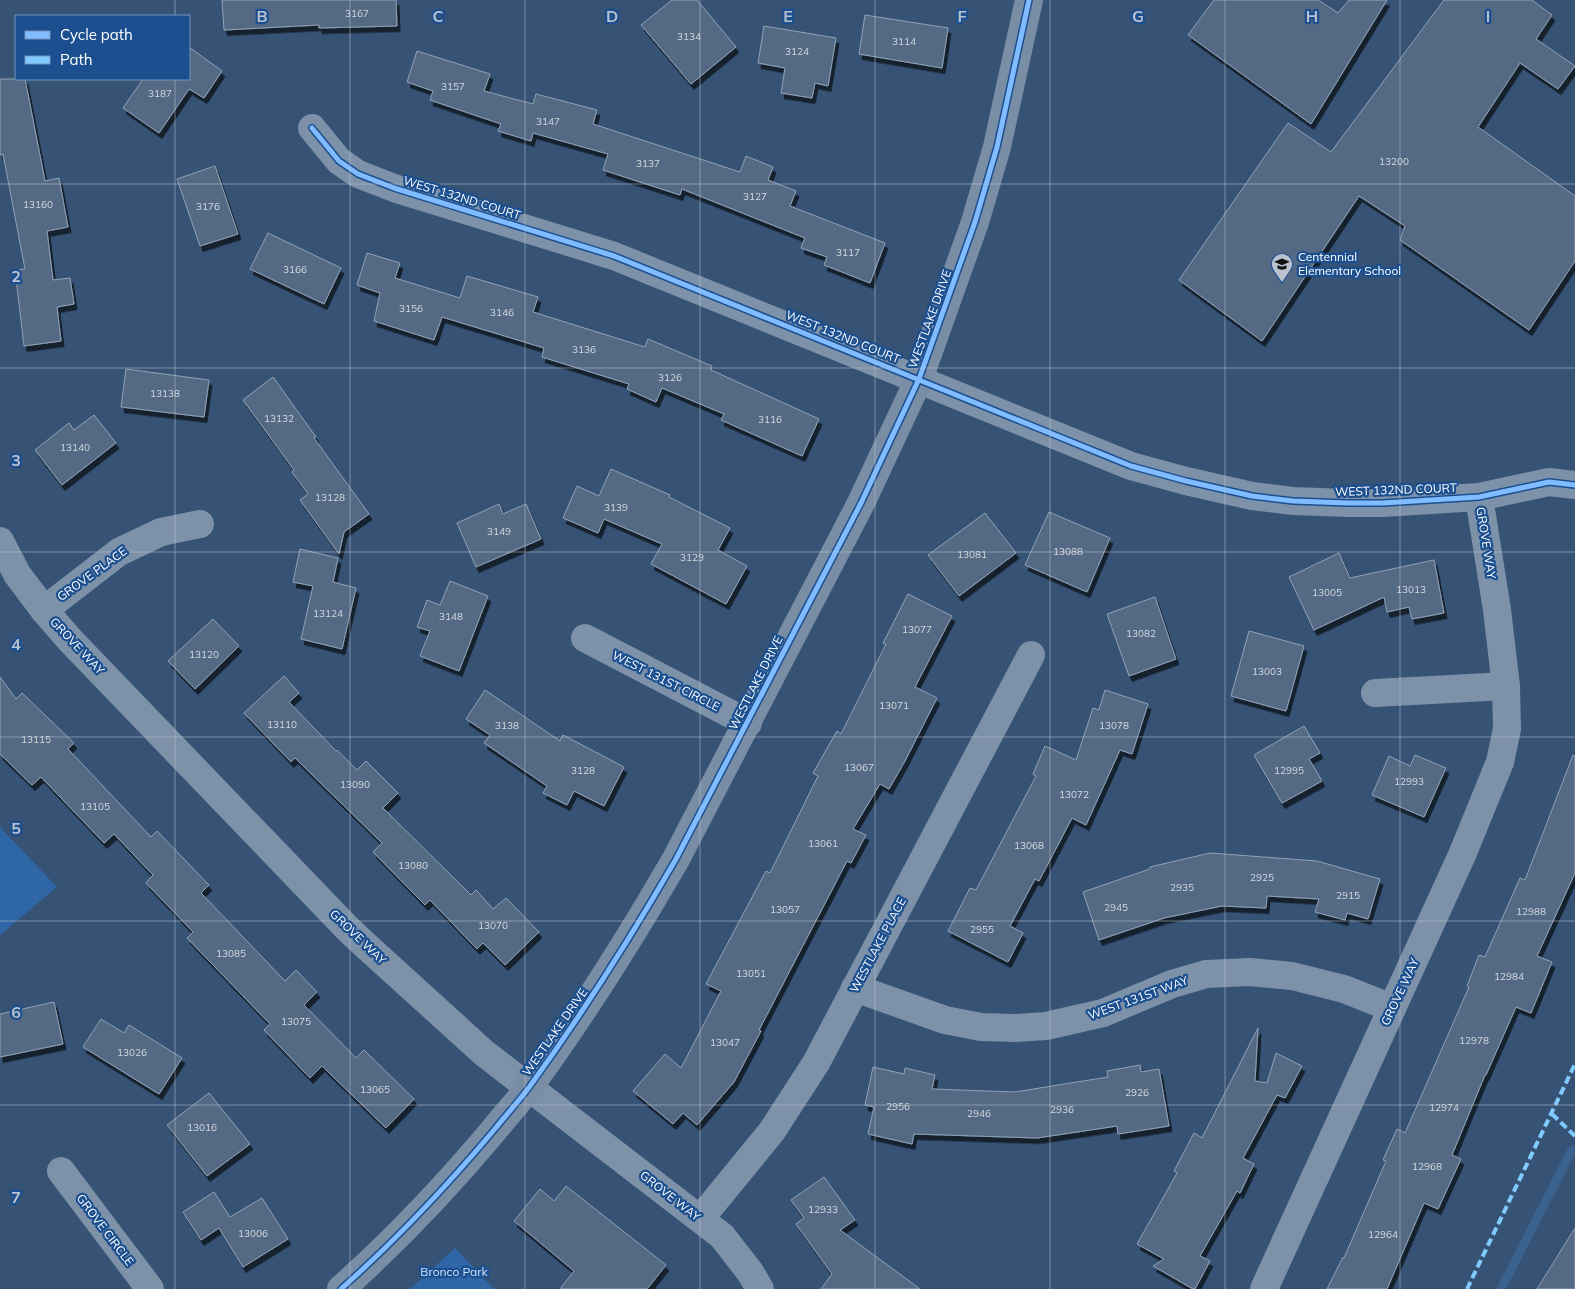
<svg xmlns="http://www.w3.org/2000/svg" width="1575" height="1289" viewBox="0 0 1575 1289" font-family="Mulish,sans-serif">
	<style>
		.green { fill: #2f66a5 }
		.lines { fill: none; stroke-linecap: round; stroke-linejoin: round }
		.stream { stroke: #3b618d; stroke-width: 9 }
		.building { fill: #526984; stroke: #92a2b6; filter: url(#shadow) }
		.street { stroke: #7d92a8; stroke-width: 28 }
		.secondary { stroke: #798da4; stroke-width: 28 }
		.quiet { stroke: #80caff; stroke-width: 4; stroke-dasharray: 8 4; stroke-linecap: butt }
		.cycleway-casing { stroke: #1b4f8f; stroke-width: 8 }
		.cycleway { stroke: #80bcff; stroke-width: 5 }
		.grid { fill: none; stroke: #b9c2ce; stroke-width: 1; stroke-opacity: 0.55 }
		.labels { text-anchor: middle; stroke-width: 4.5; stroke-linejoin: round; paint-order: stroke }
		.number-label { font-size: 10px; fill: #d4dae0 }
		.street-label { font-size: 12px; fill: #fff; stroke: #1b4f8f }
		.poi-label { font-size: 12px; fill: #fff; stroke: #1b4f8f; text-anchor: start }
		.park-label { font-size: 12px; fill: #cfe3fa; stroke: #1b4f8f }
		.grid-label { font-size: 16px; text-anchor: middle; font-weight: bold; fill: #b9c2ce; stroke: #1b4f8f; stroke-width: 4.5; stroke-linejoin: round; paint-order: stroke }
	</style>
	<defs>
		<filter id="shadow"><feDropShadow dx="3" dy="5.5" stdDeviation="0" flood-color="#0009"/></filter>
	</defs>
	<rect width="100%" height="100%" fill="#365274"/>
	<!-- green -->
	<g class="green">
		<path d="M0,827L57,887L0,935Z"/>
		<path d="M455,1248L494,1289H410Z"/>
	</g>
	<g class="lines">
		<!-- stream -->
		<path class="stream" d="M1501,1289L1572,1150"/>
	</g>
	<!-- building -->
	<g class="building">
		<path d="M222,0H396L397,26L319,28V25L224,30Z"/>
		<path d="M672,0H697L736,47L691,84L641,25Z"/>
		<path d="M1214,0H1318L1338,13L1349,0H1387L1311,124L1188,35Z"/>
		<path d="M1444,0H1532L1552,15L1536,39L1575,66L1558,89L1520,63L1478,127L1575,196V261L1529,330L1400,240L1405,226L1359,196L1262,341L1179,280L1288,123L1331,152Z"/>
		<path d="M865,15L948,28L942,68L859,54Z"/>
		<path d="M764,26L836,38L828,86L815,83L812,98L781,93L785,68L758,63Z"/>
		<path d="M189,47L222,71L204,98L189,89L159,133L123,108L143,79H189Z"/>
		<path d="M417,51L490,74L484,91L533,104L536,94L597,110L593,124L740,172L746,156L773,167L768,180L796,191L790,206L885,243L870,283L824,265L827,257L801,248L805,238L682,189L680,195L603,170L608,154L533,133L531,141L498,131L501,124L430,100L433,91L407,82Z"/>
		<path d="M0,79H25L45,181L59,178L68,227L47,231L53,280L70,278L74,304L57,307L61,341L24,346L15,270L25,269L3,154L0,155Z"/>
		<path d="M215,166L238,234L200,246L177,179Z"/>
		<path d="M268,233L341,268L324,304L250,269Z"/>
		<path d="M367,253L400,263L395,278L460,298L467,276L538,297L533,312L645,347L648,339L712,366L711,370L819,419L802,456L721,420L724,414L662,388L656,402L627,389L629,384L542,357L544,348L442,317L434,340L374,321L380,293L357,285Z"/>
		<path d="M126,369L209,380L204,417L121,407Z"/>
		<path d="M273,377L316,437L314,438L369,514L344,532L339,554L300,500L308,494L292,472L294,470L243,400Z"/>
		<path d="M94,415L116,443L62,485L35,450L69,423L74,430Z"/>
		<path d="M611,469L670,495L669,497L730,528L718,550L747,566L726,604L651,564L662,544L604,519L598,533L563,518L577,486L599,496Z"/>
		<path d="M499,504L503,514L526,504L541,539L476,567L457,523Z"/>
		<path d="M1049,512L1110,538L1087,592L1025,565Z"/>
		<path d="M985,513L1016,553L959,596L928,555Z"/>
		<path d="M300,549L338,558L333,582L356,588L342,649L301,639L313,586L293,582Z"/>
		<path d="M1339,553L1350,578L1434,560L1444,613L1412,619L1409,607L1387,612L1384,597L1314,630L1289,577Z"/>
		<path d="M450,581L488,596L459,671L420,656L430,631L417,627L427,600L440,605Z"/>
		<path d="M908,594L952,616L915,687L937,698L905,761L889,789L880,784L853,829L866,835L851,863L847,861L759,1030L761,1031L734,1082L697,1125L683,1113L673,1124L633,1091L665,1054L681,1068L721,991L706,984L766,871L770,873L818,776L813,773L837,731L841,734L886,644L883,643Z"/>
		<path d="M1155,597L1176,659L1129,676L1107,614Z"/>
		<path d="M213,619L239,646L195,689L168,661Z"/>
		<path d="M1249,631L1304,646L1286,711L1231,696Z"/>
		<path d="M284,676L299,693L289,702L336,751L337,750L357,770L366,761L398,793L383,808L471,895L476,890L493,909L506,898L539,932L505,965L483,943L477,949L430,900L425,905L373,852L382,843L295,758L291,762L244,713Z"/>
		<path d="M0,677L16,699L22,693L74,743L68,749L151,837L157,831L209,885L201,893L285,981L296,970L317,992L304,1005L356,1058L364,1050L414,1099L386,1128L322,1066L310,1078L264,1030L270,1024L187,938L193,932L146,883L153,875L114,834L104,843L41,777L32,785L0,754Z"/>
		<path d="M485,690L560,741L563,735L624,767L604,806L574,791L567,805L543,793L547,786L484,743L490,735L466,719Z"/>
		<path d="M1105,690L1148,704L1132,754L1120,750L1086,825L1072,818L1039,881L1035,879L1010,926L1023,933L1008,962L948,931L970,888L976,890L1036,776L1033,774L1045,746L1076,760L1093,708L1099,710Z"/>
		<path d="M1304,726L1320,753L1309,759L1322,781L1282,803L1254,755Z"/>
		<path d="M1415,755L1446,768L1424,817L1372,795L1389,756L1410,766Z"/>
		<path d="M1573,755L1575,756V873L1537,956L1552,962L1531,1013L1516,1007L1486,1075H1485L1452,1155L1461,1159L1438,1209L1424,1203L1387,1289H1327L1343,1257L1344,1258L1386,1161L1383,1160L1397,1129L1405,1133L1469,987L1467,986L1479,955L1485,957L1520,878L1525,880Z"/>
		<path d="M1210,853L1317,861L1380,879L1368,919L1347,913L1345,920L1315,912L1319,899L1267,896L1266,908L1222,906L1164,918L1099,940L1083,892L1150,869V867Z"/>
		<path d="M54,1002L63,1044L0,1057V1014Z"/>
		<path d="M101,1019L124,1033L129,1025L182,1058L159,1094L83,1047Z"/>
		<path d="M1258,1028L1255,1081L1267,1083L1276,1053L1302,1066L1285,1098L1277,1095L1243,1158L1254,1164L1240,1193L1237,1191L1200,1256L1210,1261L1195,1289H1193L1153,1266L1164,1259L1137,1244L1177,1173L1174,1171L1194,1133L1202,1138Z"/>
		<path d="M1140,1065L1141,1072L1159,1069L1169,1126L1118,1134L1117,1126L1037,1138L914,1134L912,1144L868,1134L874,1107L865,1105L873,1067L904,1074L905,1068L935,1075L932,1089L1015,1092L1108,1077L1107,1071Z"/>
		<path d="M209,1093L250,1144L207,1176L167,1125Z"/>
		<path d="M824,1177L855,1220L840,1230L920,1289H821L832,1274L796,1224L804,1218L791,1200Z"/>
		<path d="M566,1186L666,1265L647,1289H560L574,1271L514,1221L540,1189L554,1201Z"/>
		<path d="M214,1192L230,1217L262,1198L288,1239L243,1267L219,1228L201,1240L183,1212Z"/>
		<path d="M1575,1228V1289H1537Z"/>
	</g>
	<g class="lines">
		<!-- street -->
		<g class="street">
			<path d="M312,128L339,161L358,174L394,188L614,256L1131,466L1186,481L1252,496L1293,501L1348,503H1383L1479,497L1549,482L1575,485"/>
			<path d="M0,541L17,574L44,610L70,640L347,928L364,944L484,1053L722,1236L750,1272L760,1289"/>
			<path d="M44,610L119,552L161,532L200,524"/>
			<path d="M585,638L748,723"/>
			<path d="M1375,693L1506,686"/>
			<path d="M855,988L945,1020L981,1027L1015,1028L1046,1026L1103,1013L1172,984L1206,974L1250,972L1292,976L1344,989L1392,1008"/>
			<path d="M61,1171L150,1289"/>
			<path d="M700,1219L772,1131L816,1063L1031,655"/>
			<path d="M1264,1289L1462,855L1500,762L1507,729L1506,686L1497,610L1479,497"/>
		</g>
		<!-- secondary -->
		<path class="secondary" d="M341,1289C396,1240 447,1186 494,1130C506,1115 519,1101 530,1086C583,1013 631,937 676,859L861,503L919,379L975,222L997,147L1029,0"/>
		<!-- quiet -->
		<g class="quiet">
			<path d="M1552,1114L1575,1136"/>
			<path d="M1467,1289L1575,1064"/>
		</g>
		<!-- cycleway casing -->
		<g class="cycleway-casing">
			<g id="cycleway">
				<path d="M312,128L339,161L358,174L394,188L614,256L1131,466L1186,481L1252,496L1293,501L1348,503H1383L1479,497L1549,482L1575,485"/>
				<path d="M341,1289C396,1240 447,1186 494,1130C506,1115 519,1101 530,1086C583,1013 631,937 676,859L861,503L919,379L975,222L997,147L1029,0"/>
			</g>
		</g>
		<!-- cycleway -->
		<use href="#cycleway" class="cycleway"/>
	</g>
	<!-- grid -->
	<path class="grid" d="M175,0V16M350,0V1289M525,0V1289M700,0V1289M875,0V1289M1050,0V1289M1225,0V1289M1400,0V1289M175,79V1289M0,184H1575M0,368H1575M0,552H1575M0,737H1575M0,921H1575M0,1105H1575"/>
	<!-- icons -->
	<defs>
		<g id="school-pin" transform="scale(1.125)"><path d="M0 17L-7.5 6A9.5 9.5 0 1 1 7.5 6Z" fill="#b9c2ce" stroke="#1b4f8f"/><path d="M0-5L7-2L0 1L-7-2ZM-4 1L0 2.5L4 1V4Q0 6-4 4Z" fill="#111"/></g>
	</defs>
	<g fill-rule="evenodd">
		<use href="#school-pin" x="1282" y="264"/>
	</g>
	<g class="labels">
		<!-- number labels -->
		<g class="number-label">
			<text x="357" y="17">3167</text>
			<text x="689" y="40">3134</text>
			<text x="904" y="45">3114</text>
			<text x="797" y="55">3124</text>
			<text x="453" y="90">3157</text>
			<text x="160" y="97">3187</text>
			<text x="548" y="125">3147</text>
			<text x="1394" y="165">13200</text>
			<text x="648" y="167">3137</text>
			<text x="755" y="200">3127</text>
			<text x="38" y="208">13160</text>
			<text x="208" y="210">3176</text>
			<text x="848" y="256">3117</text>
			<text x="295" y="273">3166</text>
			<text x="411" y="312">3156</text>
			<text x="502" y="316">3146</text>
			<text x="584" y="353">3136</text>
			<text x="670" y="381">3126</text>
			<text x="165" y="397">13138</text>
			<text x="279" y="422">13132</text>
			<text x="770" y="423">3116</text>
			<text x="75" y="451">13140</text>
			<text x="330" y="501">13128</text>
			<text x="616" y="511">3139</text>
			<text x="499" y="535">3149</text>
			<text x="1068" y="555">13088</text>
			<text x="972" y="558">13081</text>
			<text x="692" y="561">3129</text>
			<text x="1411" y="593">13013</text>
			<text x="1327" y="596">13005</text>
			<text x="328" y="617">13124</text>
			<text x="451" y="620">3148</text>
			<text x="917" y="633">13077</text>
			<text x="1141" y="637">13082</text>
			<text x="204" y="658">13120</text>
			<text x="1267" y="675">13003</text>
			<text x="894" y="709">13071</text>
			<text x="282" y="728">13110</text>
			<text x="507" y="729">3138</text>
			<text x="1114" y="729">13078</text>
			<text x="36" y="743">13115</text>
			<text x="859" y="771">13067</text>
			<text x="583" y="774">3128</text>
			<text x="1289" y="774">12995</text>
			<text x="1409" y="785">12993</text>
			<text x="355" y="788">13090</text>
			<text x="1074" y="798">13072</text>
			<text x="95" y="810">13105</text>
			<text x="823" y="847">13061</text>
			<text x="1029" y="849">13068</text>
			<text x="413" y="869">13080</text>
			<text x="1262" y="881">2925</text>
			<text x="1182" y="891">2935</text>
			<text x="1348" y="899">2915</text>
			<text x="1116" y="911">2945</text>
			<text x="785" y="913">13057</text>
			<text x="1531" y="915">12988</text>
			<text x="493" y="929">13070</text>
			<text x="982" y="933">2955</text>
			<text x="231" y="957">13085</text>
			<text x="751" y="977">13051</text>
			<text x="1509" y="980">12984</text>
			<text x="296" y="1025">13075</text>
			<text x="1474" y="1044">12978</text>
			<text x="725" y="1046">13047</text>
			<text x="132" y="1056">13026</text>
			<text x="375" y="1093">13065</text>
			<text x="1137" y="1096">2926</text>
			<text x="898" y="1110">2956</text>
			<text x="1444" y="1111">12974</text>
			<text x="1062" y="1113">2936</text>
			<text x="979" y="1117">2946</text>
			<text x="202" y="1131">13016</text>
			<text x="1427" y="1170">12968</text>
			<text x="823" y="1213">12933</text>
			<text x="253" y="1237">13006</text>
			<text x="1383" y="1238">12964</text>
		</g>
		<!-- street labels -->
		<g class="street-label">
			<text transform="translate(462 198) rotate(17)" y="4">WEST 132ND COURT</text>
			<text transform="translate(930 319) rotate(-70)" y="4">WESTLAKE DRIVE</text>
			<text transform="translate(843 337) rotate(22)" y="4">WEST 132ND COURT</text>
			<text transform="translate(1396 490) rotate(-2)" y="4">WEST 132ND COURT</text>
			<text transform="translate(1486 543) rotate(81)" y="4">GROVE WAY</text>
			<text transform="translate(92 574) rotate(-36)" y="4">GROVE PLACE</text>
			<text transform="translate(77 646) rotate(47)" y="4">GROVE WAY</text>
			<text transform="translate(666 681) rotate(27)" y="4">WEST 131ST CIRCLE</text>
			<text transform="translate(756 683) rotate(-63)" y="4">WESTLAKE DRIVE</text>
			<text transform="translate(358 937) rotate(44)" y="4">GROVE WAY</text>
			<text transform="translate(878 945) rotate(-62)" y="4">WESTLAKE PLACE</text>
			<text transform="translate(1400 992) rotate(-65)" y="4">GROVE WAY</text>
			<text transform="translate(1138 998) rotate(-20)" y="4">WEST 131ST WAY</text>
			<text transform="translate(555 1032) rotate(-55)" y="4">WESTLAKE DRIVE</text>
			<text transform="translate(670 1196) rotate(38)" y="4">GROVE WAY</text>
			<text transform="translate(105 1230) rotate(53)" y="4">GROVE CIRCLE</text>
		</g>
		<!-- poi labels -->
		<g class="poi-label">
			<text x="1298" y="261">Centennial<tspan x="1298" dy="14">Elementary School</tspan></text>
		</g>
		<!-- park labels -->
		<g class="park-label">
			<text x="454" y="1276">Bronco Park</text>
		</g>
	</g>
	<g class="grid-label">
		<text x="262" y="22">B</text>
		<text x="438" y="22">C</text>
		<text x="612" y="22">D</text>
		<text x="788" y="22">E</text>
		<text x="962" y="22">F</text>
		<text x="1138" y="22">G</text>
		<text x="1312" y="22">H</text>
		<text x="1488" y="22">I</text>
		<text x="16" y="282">2</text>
		<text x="16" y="466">3</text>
		<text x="16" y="650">4</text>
		<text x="16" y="834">5</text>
		<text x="16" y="1018">6</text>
		<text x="16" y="1203">7</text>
	</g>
	<!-- legend -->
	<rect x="15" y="15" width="175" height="65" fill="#1b4f8f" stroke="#7695bc"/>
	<rect x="25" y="31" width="25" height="8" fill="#80bcff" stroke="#7695bc"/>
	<text x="60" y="40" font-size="15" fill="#ffffff">Cycle path</text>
	<rect x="25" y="56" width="25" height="8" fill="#80caff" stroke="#7695bc"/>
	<text x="60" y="65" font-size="15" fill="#ffffff">Path</text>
</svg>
